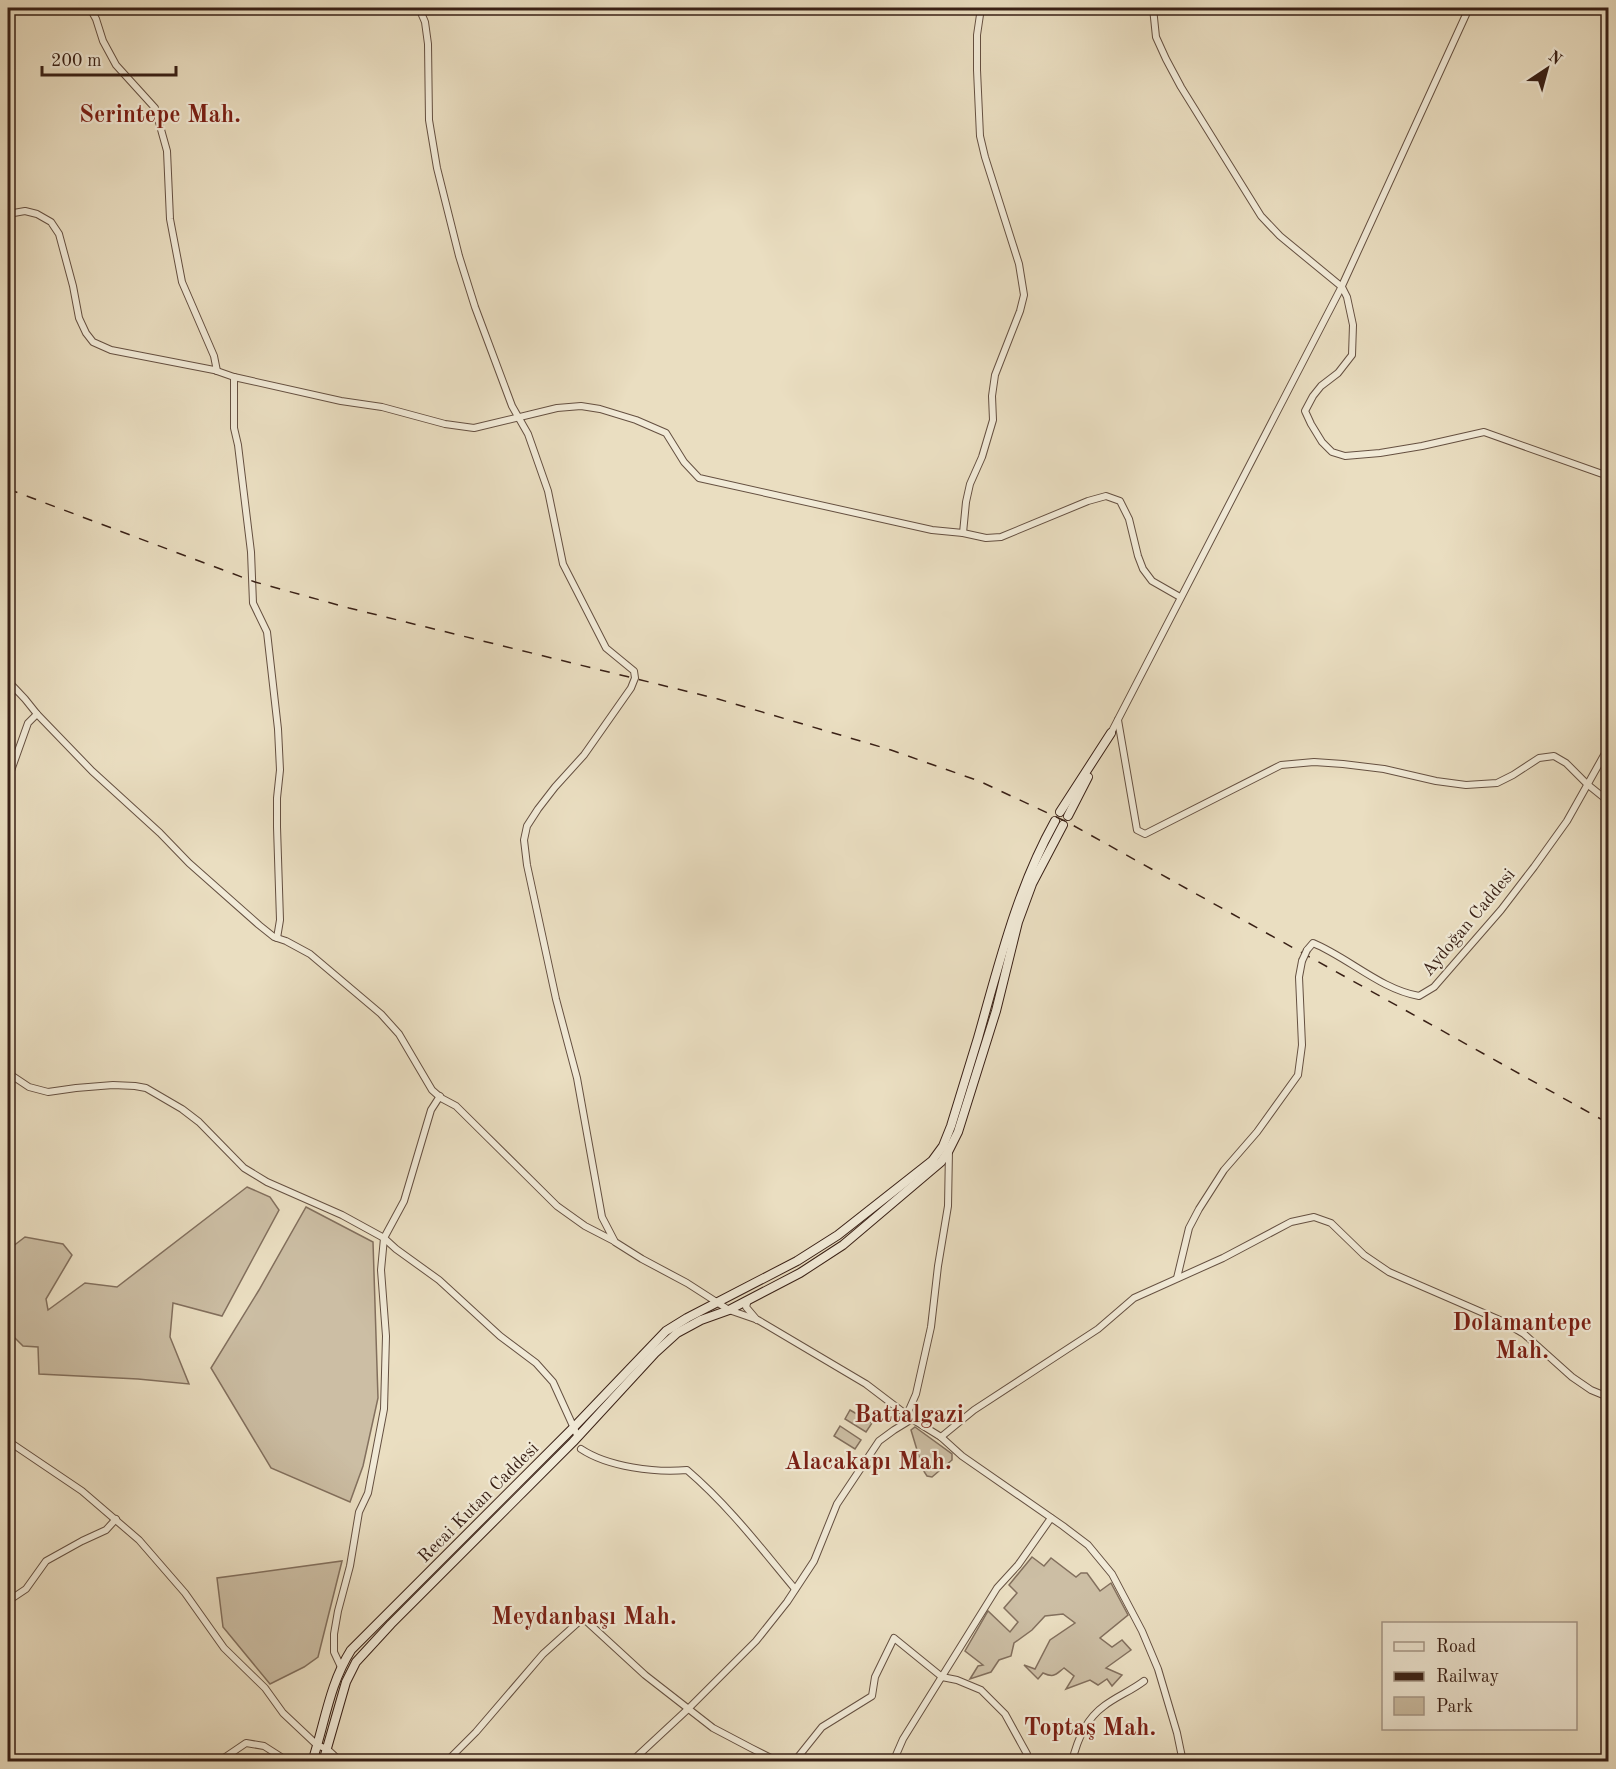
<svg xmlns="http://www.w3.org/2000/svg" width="1616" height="1769" viewBox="0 0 1616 1769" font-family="'Old Standard TT',serif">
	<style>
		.green { fill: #ccbea4; stroke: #826f5d; stroke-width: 1.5 }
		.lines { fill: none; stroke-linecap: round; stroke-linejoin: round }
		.tertiary-casing { stroke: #655041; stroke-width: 8 }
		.secondary-casing { stroke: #392016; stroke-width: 10 }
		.tertiary { stroke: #f1ead7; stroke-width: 6 }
		.secondary { stroke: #f1ead7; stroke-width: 8 }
		.rail { stroke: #392016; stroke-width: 1.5; stroke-dasharray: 10 10; stroke-linecap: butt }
		.tertiary-bridge-casing { stroke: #655041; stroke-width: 8; stroke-linecap: butt }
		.tertiary-bridge { stroke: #f1ead7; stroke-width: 6 }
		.labels { text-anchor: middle; stroke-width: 4.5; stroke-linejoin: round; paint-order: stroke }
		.street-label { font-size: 18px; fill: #392016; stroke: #f1ead7 }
		.district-label { font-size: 24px; font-weight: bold; fill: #7a1f14; stroke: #f1ead7 }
	</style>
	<rect width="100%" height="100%" fill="#eadec1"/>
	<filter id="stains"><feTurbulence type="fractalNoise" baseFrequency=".00333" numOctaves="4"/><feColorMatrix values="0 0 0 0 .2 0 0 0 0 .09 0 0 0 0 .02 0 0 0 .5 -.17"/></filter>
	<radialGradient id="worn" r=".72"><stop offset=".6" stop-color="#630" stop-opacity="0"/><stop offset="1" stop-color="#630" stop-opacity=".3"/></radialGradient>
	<!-- green -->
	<g class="green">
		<path d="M247,1187L270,1197L279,1210L222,1316L173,1303L170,1337L189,1384L138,1379L39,1374L38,1347L23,1346L12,1335L8,1333V1282L11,1275L8,1273V1250L25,1237L63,1244L72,1255L46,1299L48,1310L85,1283L117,1287Z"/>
		<path d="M306,1207L373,1242L378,1398L363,1466L350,1502L271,1468L211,1368L259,1290Z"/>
		<path d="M850,1410L872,1423L866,1432L845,1419Z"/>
		<path d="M840,1426L861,1440L855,1449L834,1436Z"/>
		<path d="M915,1427L952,1454V1460L932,1477L927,1476L923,1470L911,1430Z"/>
		<path d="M1032,1557L1044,1566L1051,1558L1076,1577L1081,1573H1087L1100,1591L1111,1583L1128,1615L1100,1638L1112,1647L1122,1640L1131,1650L1106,1668L1122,1675L1112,1686L1107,1679L1098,1685L1090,1680L1066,1689L1074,1676L1064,1668C1055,1675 1054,1678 1043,1673L1038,1679L1024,1665L1035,1669L1050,1640L1075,1623L1063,1614L1045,1616L1032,1630L1014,1643L1011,1656L999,1660L991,1672L970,1679L978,1666L983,1665L965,1651L988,1611L1010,1632L1018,1622L1004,1608L1017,1593L1009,1585Z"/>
		<path d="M342,1561L318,1657L304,1667L270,1684L223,1627L217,1578Z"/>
	</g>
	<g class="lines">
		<!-- tertiary casing -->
		<g class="tertiary-casing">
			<g id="tertiary">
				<path d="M90,8L96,19L103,41L116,65L155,108L167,151L170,219L182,282L214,356L217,371"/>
				<path d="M419,8L425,22L428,44L429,120L437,168L459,256L475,307L512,406L528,434L548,491L563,564L606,648L634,671L635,678L631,688L584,755L555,787L538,809L527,826L524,840L527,865L556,999L577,1078L602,1217L615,1242L642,1259L687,1283L729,1310L758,1320L866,1384L912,1419L941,1437L962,1456L1063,1526L1088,1545L1112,1574L1142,1631L1158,1669L1177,1733L1183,1762"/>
				<path d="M1153,8L1156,37L1166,59L1181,87L1261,216L1280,236L1342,287L1347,297L1353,325L1352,355L1338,373L1321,386L1313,396L1305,411L1311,424L1322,442L1332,452L1345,456L1380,453L1422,446L1484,432L1608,476"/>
				<path d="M8,214L25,211L37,214L51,222L59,234L73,286L79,318L86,333L93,342L111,350L214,370L234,377L341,401L382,407L445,424L474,428L557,408L581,406L600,409L636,420L666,433L684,462L699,478L932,530L963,533L986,538L1001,537L1088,501L1106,496L1120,501L1129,519L1138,556L1143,569L1152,581L1180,597"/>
				<path d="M234,377V428L238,445L251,552L253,603L267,632L278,729L280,770L277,798V827L280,920L277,938"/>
				<path d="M963,533L966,502L970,484L982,457L993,420L992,396L995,375L1020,311L1024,295L1019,264L985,157L980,136L977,70V35L981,8"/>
				<path d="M8,681L25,699L37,714L92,771L160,833L189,863L259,925L274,937L286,941L310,954L381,1014L399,1034L432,1090L441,1098L456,1106L557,1206L585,1226L614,1241"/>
				<path d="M1118,720L1137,830L1145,834L1281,765L1314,762L1343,764L1384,769L1436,781L1466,785L1497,783L1513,775L1539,758L1554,756L1566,763L1587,784L1608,801"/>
				<path d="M1111,733L1341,288L1469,8"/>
				<path d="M8,779L28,723L37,714"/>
				<path d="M1307,950L1313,943C1349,958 1380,989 1419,996L1434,987L1501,910L1534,867L1567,821L1608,748"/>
				<path d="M8,1073L29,1087L48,1092L76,1088L113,1085L135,1086L146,1088L182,1109L199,1122L244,1168L267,1182L342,1215L384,1238L396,1249L439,1280L500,1336L536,1363L553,1382L578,1437"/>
				<path d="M1177,1278L1189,1228L1199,1209L1224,1170L1257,1132L1298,1075L1302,1045L1299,977L1302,961"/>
				<path d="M748,1300L746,1307L757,1320"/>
				<path d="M941,1437L974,1410L1098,1329L1134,1298L1223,1258L1291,1222L1314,1217L1331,1223L1364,1255L1389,1272L1502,1321L1524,1334L1572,1377L1591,1390L1608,1397"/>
				<path d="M8,1441L82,1491L139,1540L185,1593L224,1648L265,1688L283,1713L317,1745L327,1749L341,1762"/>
				<path d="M581,1449C608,1467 656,1473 687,1470C729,1506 760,1547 795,1589"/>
				<path d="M8,1601L26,1589L46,1561L82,1541L106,1530L116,1519"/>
				<path d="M341,1667L334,1652V1634L338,1611L350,1566L359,1512L368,1493L384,1409L386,1336L381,1270L384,1238L404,1201L431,1110L440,1096"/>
				<path d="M218,1762L246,1743L264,1746L289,1762"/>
				<path d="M446,1762L476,1732L543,1654L583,1618L645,1675L713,1728L751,1748L779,1762"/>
				<path d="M631,1762L688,1709L756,1641L787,1602L814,1561L837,1504L879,1441L894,1430L912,1419L909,1410L916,1394L931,1327L938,1266L948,1206L949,1150L948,1149"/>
				<path d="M794,1762L822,1727L872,1696L875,1677L894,1638L942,1677L957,1680L981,1690L1005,1714L1027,1754L1025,1762"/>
				<path d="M893,1762L903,1739L997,1588L1018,1565L1051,1518"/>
				<path d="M1072,1762C1077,1740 1086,1719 1104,1706C1117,1696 1131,1691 1144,1681"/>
			</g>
		</g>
		<!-- secondary casing -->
		<g class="secondary-casing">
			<g id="secondary">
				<path d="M1060,812L1111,733"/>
				<path d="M1068,816L1088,777"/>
				<path d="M312,1762C325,1723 329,1685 351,1650L573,1428L666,1331L687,1318L797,1261L838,1235L932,1161L943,1146L951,1126C960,1097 969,1067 978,1038C999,964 1017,889 1055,821"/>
				<path d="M323,1762L346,1682L356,1662L391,1624L573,1442L655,1353L677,1333L701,1320L729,1310L800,1273L843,1245L941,1162L949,1150L958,1132L996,1011L1018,922L1032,884L1063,825"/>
			</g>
		</g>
		<!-- tertiary -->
		<use href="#tertiary" class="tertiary"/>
		<!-- secondary -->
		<use href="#secondary" class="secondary"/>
		<!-- rail -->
		<path class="rail" d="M8,489L255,582L349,608L718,699L891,750L979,781L1067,822L1608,1123"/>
		<!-- tertiary-bridge casing -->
		<g class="tertiary-bridge-casing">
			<path id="tertiary-bridge" d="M1302,961L1307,950"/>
		</g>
		<!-- tertiary-bridge -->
		<use href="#tertiary-bridge" class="tertiary-bridge"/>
	</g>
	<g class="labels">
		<!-- street labels -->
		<g class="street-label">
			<text transform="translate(1468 922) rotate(-50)" y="6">Aydoğan Caddesi</text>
			<text transform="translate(478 1502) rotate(-45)" y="6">Recai Kutan Caddesi</text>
		</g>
		<!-- district labels -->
		<g class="district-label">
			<text x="160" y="122">Serintepe Mah.</text>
			<text x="1522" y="1330">Dolamantepe<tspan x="1522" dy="28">Mah.</tspan></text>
			<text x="909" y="1422">Battalgazi</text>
			<text x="868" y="1469">Alacakapı Mah.</text>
			<text x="584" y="1624">Meydanbaşı Mah.</text>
			<text x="1090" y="1735">Toptaş Mah.</text>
		</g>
	</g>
	<!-- margin -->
	<rect width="1616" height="1769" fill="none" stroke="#eadec1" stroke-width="30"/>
	<rect x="9" y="9" width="1598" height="1751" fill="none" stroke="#392016" stroke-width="3"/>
	<rect x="15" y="15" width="1586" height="1739" fill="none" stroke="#392016" stroke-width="1.5"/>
	<!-- legend -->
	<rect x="1382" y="1622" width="195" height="108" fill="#f1ead7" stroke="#a7998a" stroke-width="1.5"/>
	<rect x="1394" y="1642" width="30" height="9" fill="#f1ead7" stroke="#a7998a" stroke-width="1.5"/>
	<text x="1436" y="1652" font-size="18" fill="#392016">Road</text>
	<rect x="1394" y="1672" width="30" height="9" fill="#392016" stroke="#a7998a" stroke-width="1.5"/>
	<text x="1436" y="1682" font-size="18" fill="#392016">Railway</text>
	<rect x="1394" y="1697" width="30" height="18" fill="#ccbea4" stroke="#a7998a" stroke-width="1.5"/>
	<text x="1436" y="1712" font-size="18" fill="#392016">Park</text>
	<!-- north arrow -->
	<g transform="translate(1547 69) rotate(36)" stroke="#f1ead7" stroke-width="4.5" paint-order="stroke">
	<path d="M0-4.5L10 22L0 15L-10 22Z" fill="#392016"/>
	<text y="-9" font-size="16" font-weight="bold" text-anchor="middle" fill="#392016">N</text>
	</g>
	<!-- scale -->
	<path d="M42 66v9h134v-9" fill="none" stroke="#392016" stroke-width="3"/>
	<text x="51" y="66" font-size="18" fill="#392016" stroke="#f1ead7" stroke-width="4.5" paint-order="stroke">200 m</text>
	<rect width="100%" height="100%" filter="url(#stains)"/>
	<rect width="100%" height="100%" fill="url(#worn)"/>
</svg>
